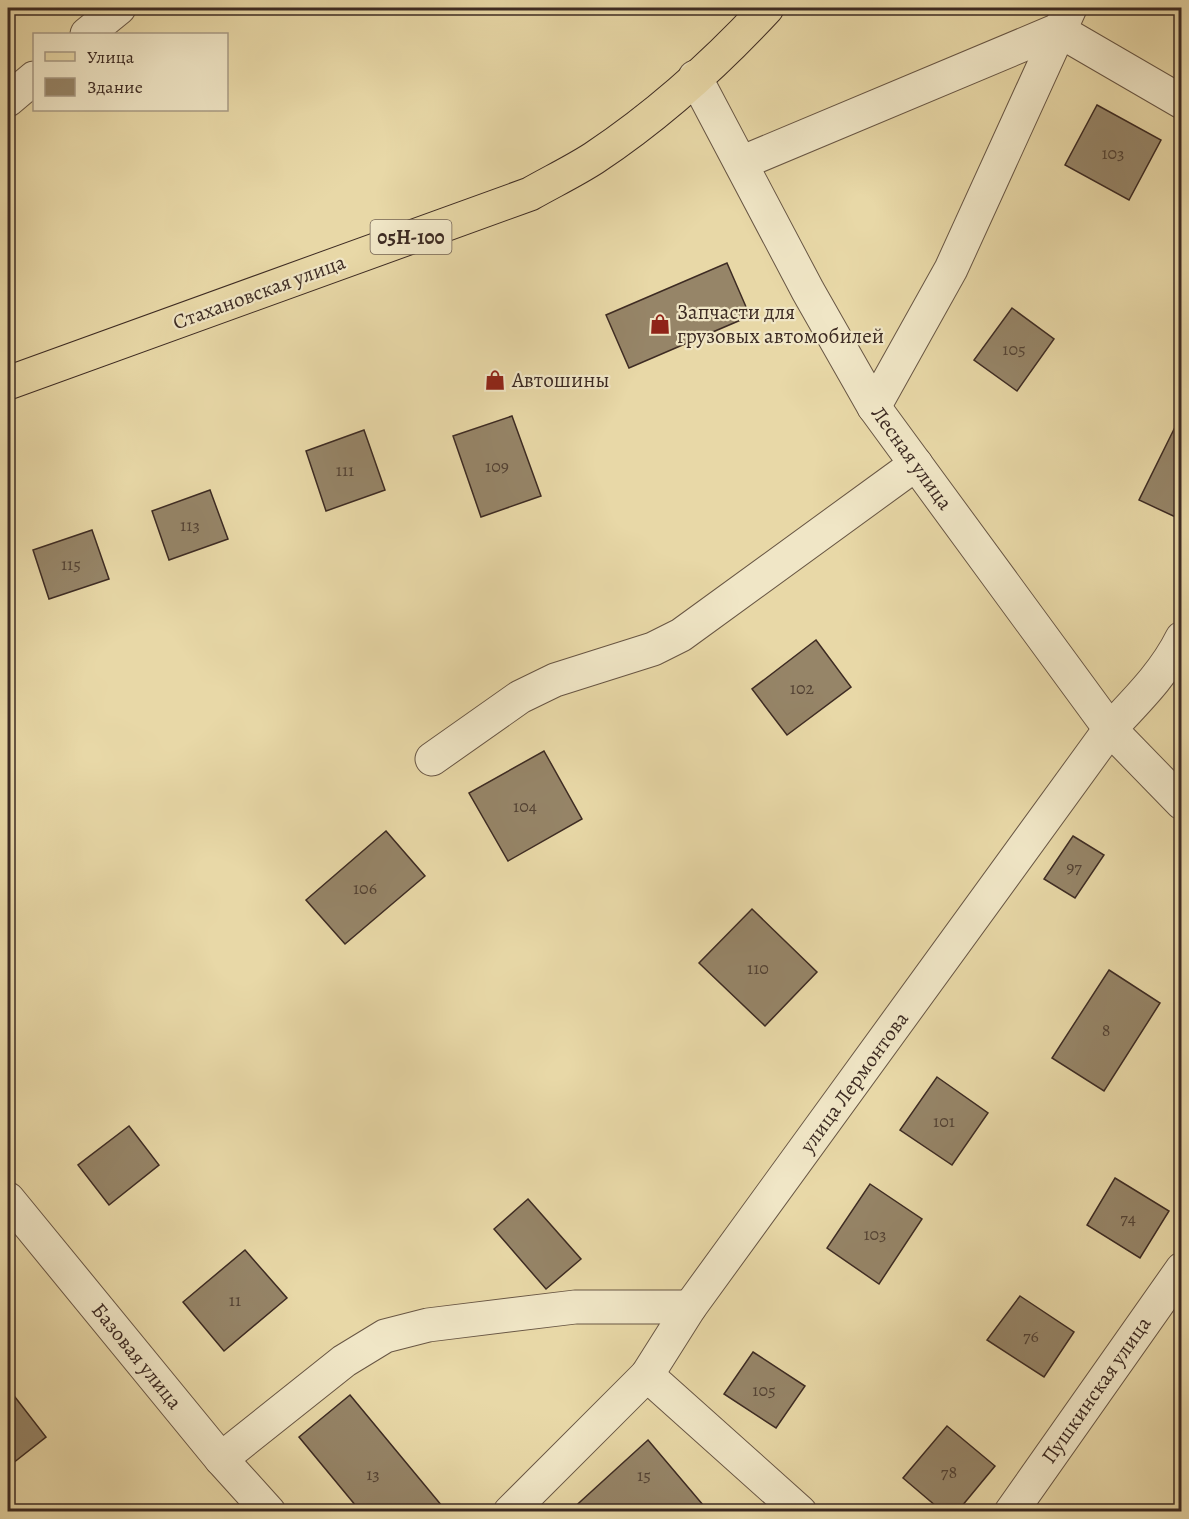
<svg xmlns="http://www.w3.org/2000/svg" width="1189" height="1519" viewBox="0 0 1189 1519" font-family="Alegreya,serif">
	<style>
		.building { fill: #968568; stroke: #3d2b23; stroke-width: 1.5 }
		.lines { fill: none; stroke-linecap: round; stroke-linejoin: round }
		.minor-casing { stroke: #685644; stroke-width: 35 }
		.major-casing { stroke: #3d2b23; stroke-width: 35 }
		.minor { stroke: #f0e6c6; stroke-width: 33 }
		.major { stroke: #e8d8a7; stroke-width: 33 }
		.labels { text-anchor: middle; stroke-width: 4.5; stroke-linejoin: round; paint-order: stroke }
		.number-label { font-size: 18px; fill: #534234 }
		.shield { fill: #f0e6c6; stroke: #736354; stroke-width: 1.5 }
		.shield-label { font-size: 20px; font-weight: bold; fill: #3d2b23 }
		.street-label { font-size: 21px; fill: #3d2b23; stroke: #f0e6c6 }
		.poi-label { font-size: 21px; fill: #3d2b23; stroke: #f0e6c6; text-anchor: start }
	</style>
	<rect width="100%" height="100%" fill="#e8d8a7"/>
	<filter id="stains"><feTurbulence type="fractalNoise" baseFrequency=".00333" numOctaves="4"/><feColorMatrix values="0 0 0 0 .2 0 0 0 0 .09 0 0 0 0 .02 0 0 0 .5 -.17"/></filter>
	<radialGradient id="worn" r=".72"><stop offset=".6" stop-color="#630" stop-opacity="0"/><stop offset="1" stop-color="#630" stop-opacity=".3"/></radialGradient>
	<!-- building -->
	<g class="building">
		<path d="M1097,105L1161,140L1129,200L1065,165Z"/>
		<path d="M727,263L750,316L629,368L606,315Z"/>
		<path d="M1012,308L1054,339L1017,391L974,360Z"/>
		<path d="M1182,413V520L1139,500Z"/>
		<path d="M512,416L541,496L481,517L453,436Z"/>
		<path d="M364,430L385,490L326,511L306,451Z"/>
		<path d="M210,490L228,539L169,560L152,511Z"/>
		<path d="M92,530L109,579L49,599L33,550Z"/>
		<path d="M816,640L851,687L787,735L752,689Z"/>
		<path d="M544,751L582,819L508,861L469,793Z"/>
		<path d="M386,831L425,876L345,944L306,900Z"/>
		<path d="M1073,836L1104,855L1075,898L1044,879Z"/>
		<path d="M752,909L817,972L765,1026L699,963Z"/>
		<path d="M1109,970L1160,1003L1104,1091L1052,1058Z"/>
		<path d="M937,1077L988,1113L952,1165L900,1130Z"/>
		<path d="M129,1126L159,1165L109,1205L78,1165Z"/>
		<path d="M1115,1178L1169,1211L1140,1258L1087,1225Z"/>
		<path d="M870,1184L922,1219L879,1284L827,1248Z"/>
		<path d="M528,1199L581,1259L546,1289L494,1229Z"/>
		<path d="M245,1250L287,1298L224,1351L183,1302Z"/>
		<path d="M1020,1296L1074,1332L1044,1377L987,1340Z"/>
		<path d="M753,1352L805,1386L776,1428L724,1394Z"/>
		<path d="M8,1388L46,1437L8,1467Z"/>
		<path d="M350,1395L447,1512H361L299,1437Z"/>
		<path d="M947,1426L995,1466L957,1512H943L903,1478Z"/>
		<path d="M648,1440L709,1512H569Z"/>
	</g>
	<g class="lines">
		<!-- minor casing -->
		<g class="minor-casing">
			<g id="minor">
				<path d="M87,34L119,8"/>
				<path d="M695,77L808,291L874,407L1110,729L1182,803"/>
				<path d="M8,100L34,78"/>
				<path d="M741,163L1058,30L1182,102"/>
				<path d="M874,407L951,269L1070,8"/>
				<path d="M432,759L520,697L555,680L653,649L681,635L916,464"/>
				<path d="M8,1199L221,1459L269,1512"/>
				<path d="M647,1375L800,1512"/>
				<path d="M221,1459L344,1361L385,1336L428,1325L575,1307H690"/>
				<path d="M510,1512L647,1375L690,1307L1110,729C1137,700 1164,674 1182,638"/>
				<path d="M1011,1512L1182,1269"/>
			</g>
		</g>
		<!-- major casing -->
		<g class="major-casing">
			<path id="major" d="M8,383L530,194C551,182 574,171 594,158C657,116 716,63 767,8"/>
		</g>
		<!-- minor -->
		<use href="#minor" class="minor"/>
		<!-- major -->
		<use href="#major" class="major"/>
	</g>
	<!-- icons -->
	<defs>
		<g id="shop-bare" transform="scale(1.62)"><path d="M-5-2.5h2.3a2.7 3.5 0 0 1 5.4 0H5L5.5 6h-11ZM-1.5-2.5h3a1.5 2.3 0 0 0-3 0Z" fill="#8f2418" stroke="#f0e6c6" stroke-width="2.5" paint-order="stroke"/></g>
	</defs>
	<g fill-rule="evenodd">
		<use href="#shop-bare" x="660" y="324"/>
		<use href="#shop-bare" x="495" y="380"/>
	</g>
	<g class="labels">
		<!-- number labels -->
		<g class="number-label">
			<text x="1113" y="159">103</text>
			<text x="1014" y="355">105</text>
			<text x="497" y="472">109</text>
			<text x="345" y="476">111</text>
			<text x="190" y="531">113</text>
			<text x="71" y="570">115</text>
			<text x="802" y="694">102</text>
			<text x="525" y="812">104</text>
			<text x="1074" y="873">97</text>
			<text x="365" y="894">106</text>
			<text x="758" y="974">110</text>
			<text x="1106" y="1036">8</text>
			<text x="944" y="1127">101</text>
			<text x="1128" y="1224">74</text>
			<text x="875" y="1240">103</text>
			<text x="235" y="1306">11</text>
			<text x="1031" y="1342">76</text>
			<text x="764" y="1396">105</text>
			<text x="949" y="1478">78</text>
			<text x="373" y="1480">13</text>
			<text x="644" y="1481">15</text>
		</g>
		<!-- shield labels -->
		<rect class="shield" x="370.5" y="220" width="81" height="34" rx="4.5"/>
		<g class="shield-label">
			<text x="411" y="244">05Н-100</text>
		</g>
		<!-- street labels -->
		<g class="street-label">
			<text transform="translate(259 292) rotate(-20)" y="7">Стахановская улица</text>
			<text transform="translate(912 458) rotate(54)" y="7">Лесная улица</text>
			<text transform="translate(854 1082) rotate(-54)" y="7">улица Лермонтова</text>
			<text transform="translate(137 1356) rotate(51)" y="7">Базовая улица</text>
			<text transform="translate(1096 1390) rotate(-55)" y="7">Пушкинская улица</text>
		</g>
		<!-- poi labels -->
		<g class="poi-label">
			<text x="677" y="319">Запчасти для<tspan x="677" dy="24">грузовых автомобилей</tspan></text>
			<text x="512" y="387">Автошины</text>
		</g>
	</g>
	<!-- margin -->
	<rect width="1189" height="1519" fill="none" stroke="#e8d8a7" stroke-width="30"/>
	<rect x="9" y="9" width="1171" height="1501" fill="none" stroke="#3d2b23" stroke-width="3"/>
	<rect x="15" y="15" width="1159" height="1489" fill="none" stroke="#3d2b23" stroke-width="1.5"/>
	<!-- legend -->
	<rect x="33" y="33" width="195" height="78" fill="#f0e6c6" stroke="#a89b85" stroke-width="1.5"/>
	<rect x="45" y="52" width="30" height="9" fill="#e8d8a7" stroke="#a89b85" stroke-width="1.5"/>
	<text x="87" y="63" font-size="18" fill="#3d2b23">Улица</text>
	<rect x="45" y="78" width="30" height="18" fill="#968568" stroke="#a89b85" stroke-width="1.5"/>
	<text x="87" y="93" font-size="18" fill="#3d2b23">Здание</text>
	<rect width="100%" height="100%" filter="url(#stains)"/>
	<rect width="100%" height="100%" fill="url(#worn)"/>
</svg>
